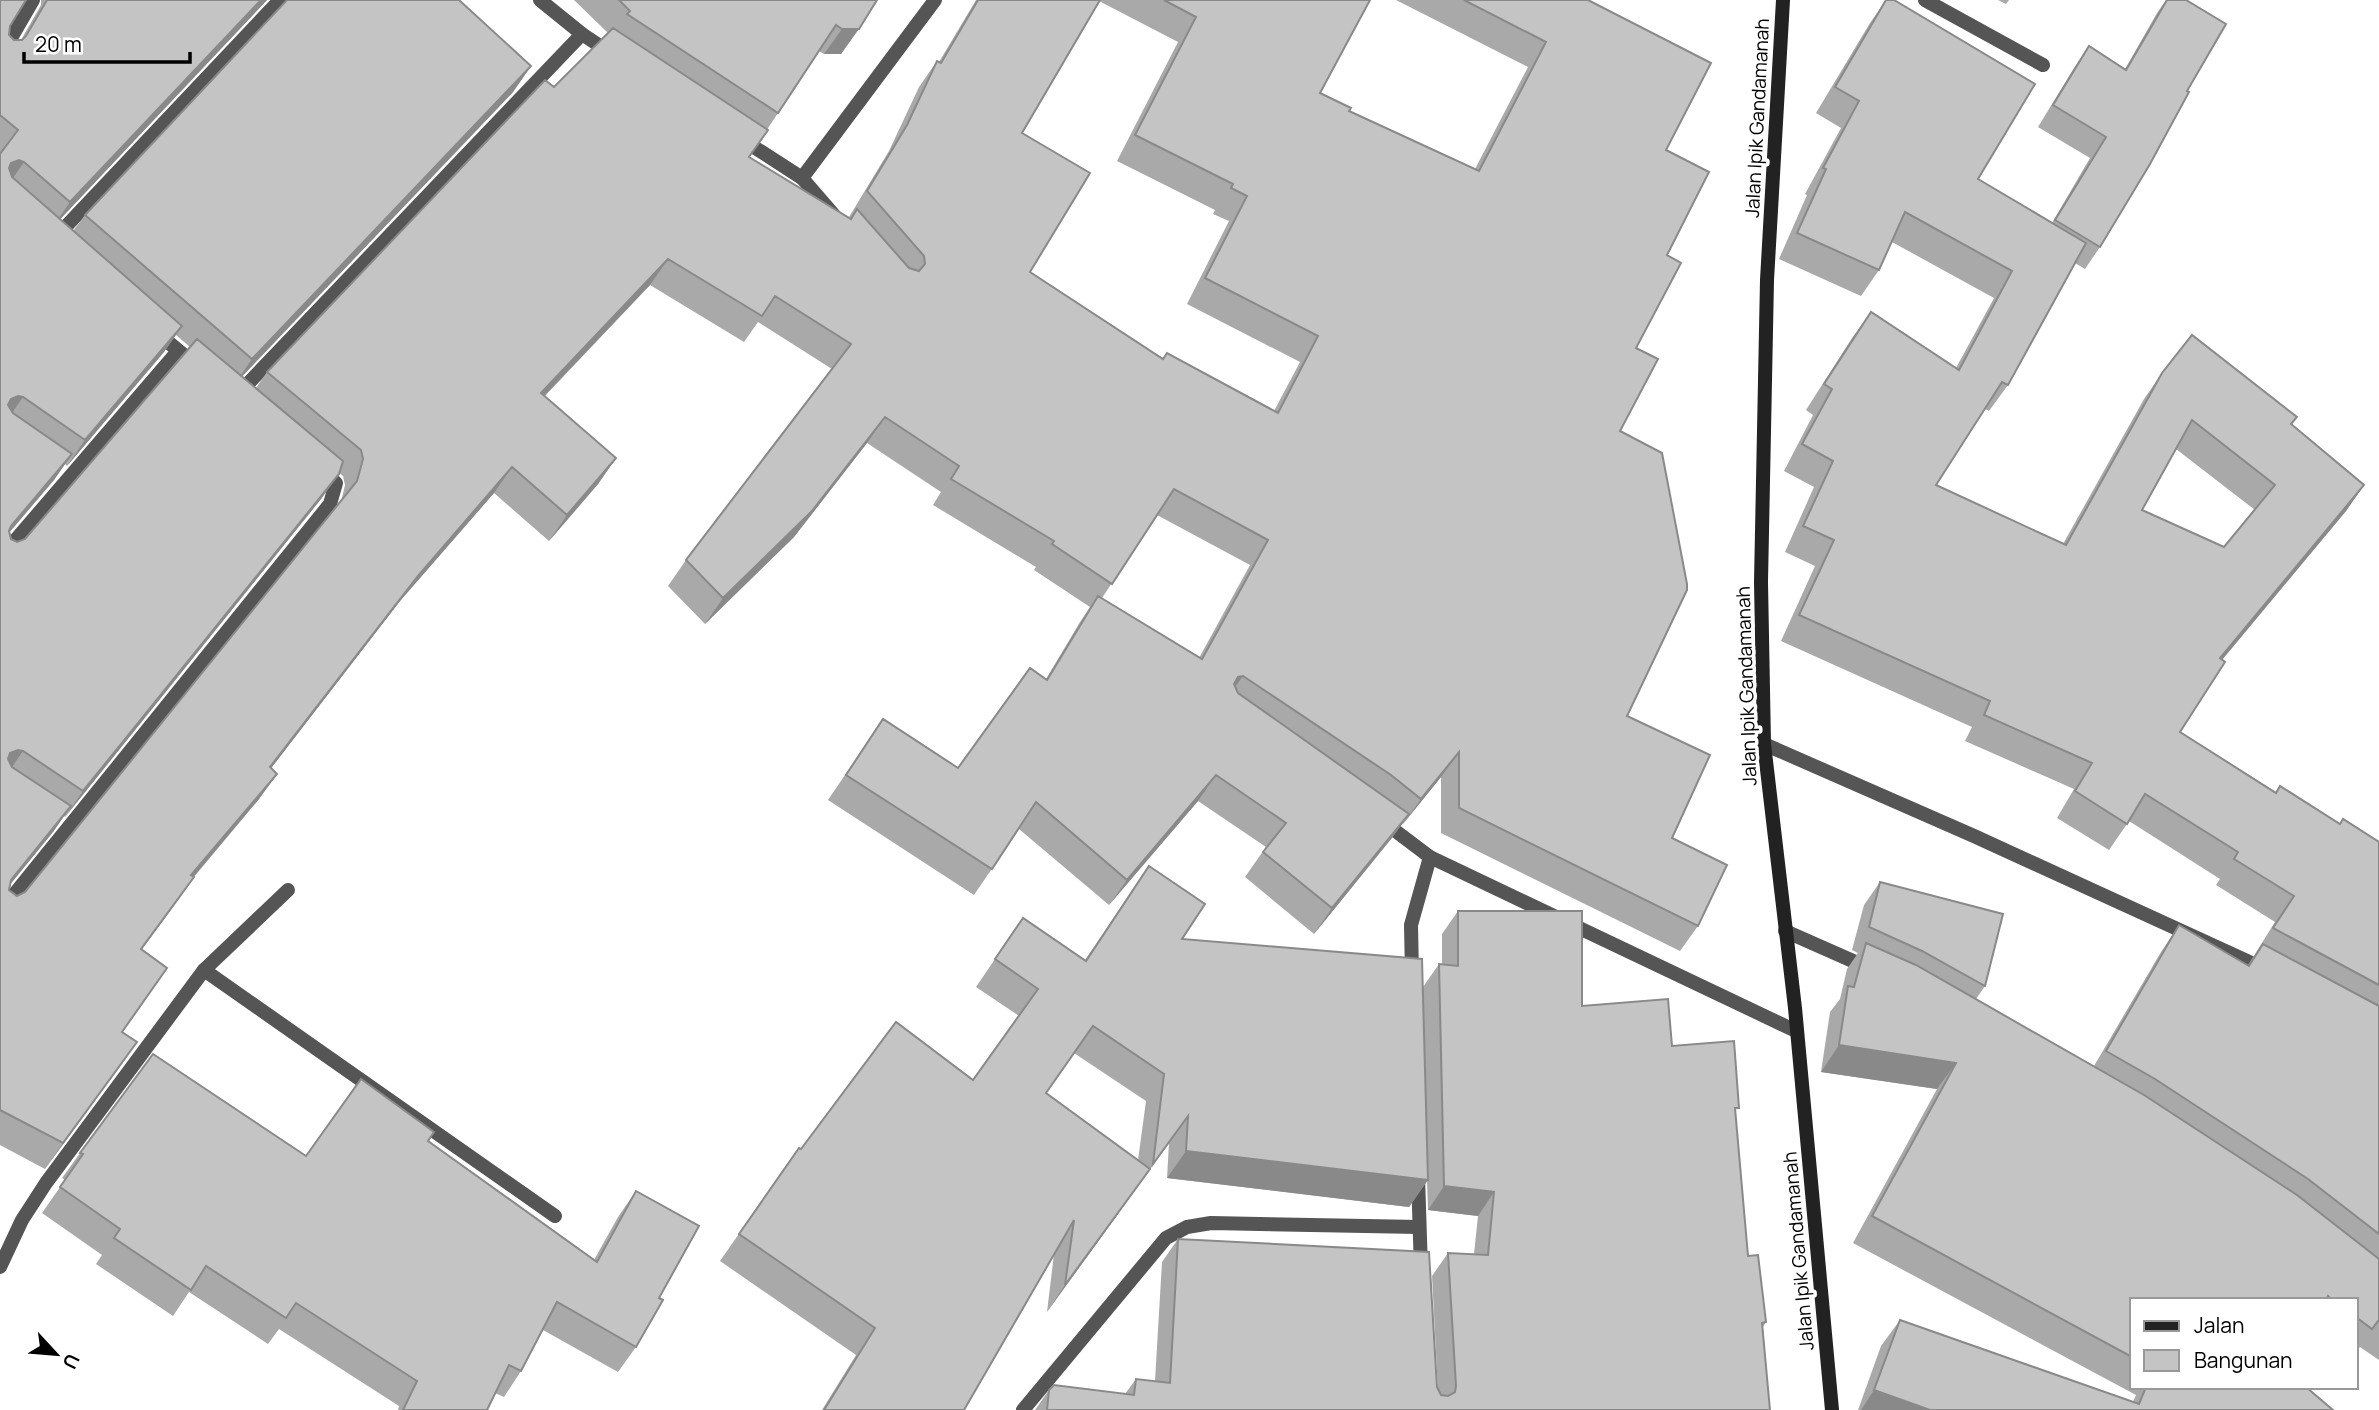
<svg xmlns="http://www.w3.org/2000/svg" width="2379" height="1410" viewBox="0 0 2379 1410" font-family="Manrope,sans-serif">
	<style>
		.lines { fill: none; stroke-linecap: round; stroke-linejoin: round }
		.street { stroke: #555; stroke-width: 14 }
		.secondary { stroke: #222; stroke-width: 14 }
		.wall { fill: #a9a9a9; fill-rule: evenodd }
		.shaded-wall { fill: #898989 }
		.building { fill: #c4c4c4; stroke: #898989; stroke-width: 2; fill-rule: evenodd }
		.labels { text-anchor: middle; stroke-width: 7; stroke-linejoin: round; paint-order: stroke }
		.street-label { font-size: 19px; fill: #000; stroke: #fff }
	</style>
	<rect width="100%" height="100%" fill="#fff"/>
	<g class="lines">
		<!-- street -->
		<g class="street">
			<path d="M540,0L582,34L612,54"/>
			<path d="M1925,0L2043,65"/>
			<path d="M0,57L33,0"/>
			<path d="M740,138L802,178L834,215"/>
			<path d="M802,178L935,0"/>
			<path d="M55,238L280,0"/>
			<path d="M156,332L197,366"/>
			<path d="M238,394L582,34"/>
			<path d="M0,558L178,351"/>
			<path d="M1764,744L1974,836L2267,970"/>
			<path d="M1381,820L1430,857"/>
			<path d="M0,912L330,504L336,483L320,468"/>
			<path d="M1785,931L1871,969"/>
			<path d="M204,970L555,1216"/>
			<path d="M1412,975L1411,925L1430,857L1796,1031"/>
			<path d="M1418,1177L1421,1269"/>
			<path d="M0,1267L22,1220L46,1183L204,970L288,890"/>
			<path d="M1023,1410L1166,1238L1187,1227L1211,1223L1419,1227"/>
		</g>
		<!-- secondary -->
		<path class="secondary" d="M1783,0L1767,280L1761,582L1764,744L1795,1008L1832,1410"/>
	</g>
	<!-- wall -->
	<g class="wall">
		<path d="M0,0L10,26L9,35L14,40H21L41,5V0H267L60,219L73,231L85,215L531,66L513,92L242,376L256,388L267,372L608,33L574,0H877L841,54H824L819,51L749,157L850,218L849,217L889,151L919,87L937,61L939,62L976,0H1370L1320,93L1349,111L1475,169L1528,67L1396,0H1588L1666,150L1667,255L1636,348L1620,431L1627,716L1672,838L1698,926L1680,951L1441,833V777L1403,824H1402L1391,839L1314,934L1245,877L1266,847L1198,801L1109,905L1019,829L974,895L828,800L883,719L958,768L1046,679L1080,622L1090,607L1034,570L1036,567L933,505L941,492L867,443L794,537L705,624L668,586L686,560L832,369L758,322L744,342L650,285L545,396L616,458L598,484L549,541L494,493L400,601L271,768L277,774L259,799L194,877L141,949L122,1032L137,1042L45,1169L0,1145ZM1099,1L1178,42L1117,161L1215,210L1213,214L1229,221L1187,304L1300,362L1274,411L1167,353L1163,359L1030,272L1022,133ZM176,335L190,347L25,539L17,542L11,539L9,533L54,480L65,464L67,466L164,352ZM339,473L343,476L345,485L341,502L25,892L17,896L9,890L10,884L53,832L64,816L65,817L321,499ZM1157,515L1250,565L1199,658L1102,598Z"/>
		<path d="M1886,0L1978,179L2052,223L2090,158L2038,127L2074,68L2089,46L2125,69L2157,13L2166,0H2186L2187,91L2100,247L2085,269L2075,263L2008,385L1989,411L1985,409L1936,485L2063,544L2144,399L2162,373L2292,424L2364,485L2346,511L2222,660L2180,732L2276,792L2379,842V1360L2360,1347L2356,1352V1300H2132V1387H2306L2333,1410H1858L1881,1346L1900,1320L2133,1402L2136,1395L1853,1243L1937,1089L1821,1072L1830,1012L1840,999L1847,969L1858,953L1852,950L1864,905L1880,882L1985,986L1976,999L2094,1066L2161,952L2179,925L2248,965L2275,922L2216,885L2220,879L2129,821L2109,850L2057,818L2074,789L1965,741L1972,727L1781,641L1815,566L1785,552L1814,487L1784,471L1813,415L1806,410L1852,338L1871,312L1956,368L1994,298L1892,242L1879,270L1861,296L1779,259L1807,195L1805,194L1841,128L1816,113L1870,23ZM2176,449L2255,510L2224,547L2142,510Z"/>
		<path d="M1998,0H2009L2006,4Z"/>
		<path d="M1149,866L1182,939L1423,987L1439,964L1442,965V934L1458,911L1582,1006L1672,1046L1735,1113L1748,1256L1766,1322L1763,1327L1770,1410H1035L1049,1390L1125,1394L1136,1379L1155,1381L1162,1262L1178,1239L1437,1387L1438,1390L1432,1276L1448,1253L1474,1254L1478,1216L1428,1210L1427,1181L1409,1207L1167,1178L1169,1143L1047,1312L1054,1254L964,1410H822L856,1355L720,1261L799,1148L801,1149L973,1080L1019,1016L976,987L1023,918L1085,960ZM1074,1053L1146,1101L1138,1160L1046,1093Z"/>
		<path d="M428,1141L594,1260L618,1217L636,1191L659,1298L636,1347L618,1372L543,1330L521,1371L504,1397L495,1393L487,1410H398L399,1406L279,1329L268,1344L189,1292L173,1316L96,1264L102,1255L42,1213L65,1180L62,1178L80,1153L306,1156Z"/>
	</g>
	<!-- shaded-wall -->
	<g class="shaded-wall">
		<path d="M261,0H267L52,228L70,202Z"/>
		<path d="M842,29H859L841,54H824Z"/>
		<path d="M531,66L513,92L234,385L252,359Z"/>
		<path d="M19,160L24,162L6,188L0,186L11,163Z"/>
		<path d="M668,259L650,285L523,418L541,393Z"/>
		<path d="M182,326L164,352L67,466L85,440Z"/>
		<path d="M18,396L23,397L5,423L0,421L11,399Z"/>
		<path d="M885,417L867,443L794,537L705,624L723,598Z"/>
		<path d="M72,454L54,480L0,543L11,526Z"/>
		<path d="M616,458L598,484L549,541L567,515Z"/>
		<path d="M512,467L494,493L400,601L252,793L270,767L418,576Z"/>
		<path d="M339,474L321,499L65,817L83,791Z"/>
		<path d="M2364,485L2346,511L2201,685L2220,658Z"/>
		<path d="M1243,676L1225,701L1220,703L1238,677Z"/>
		<path d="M18,750L23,751L5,777L0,775L10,753Z"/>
		<path d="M1459,752L1441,777L1403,824L1421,799Z"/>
		<path d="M277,774L259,799L173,901L191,875Z"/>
		<path d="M1216,775L1198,801L1109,905L1127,880Z"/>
		<path d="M71,806L53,832L0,897L11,880Z"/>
		<path d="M1409,814L1391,839L1314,934L1332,908Z"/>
		<path d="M194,877L176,903L123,975L141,949Z"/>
		<path d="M137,1042L119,1068L45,1169L63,1143Z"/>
		<path d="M1839,1045L1956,1063L1937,1089L1821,1072Z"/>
		<path d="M1186,1151L1428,1180L1409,1207L1167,1178Z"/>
		<path d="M1150,1169L1131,1196L1047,1312L1065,1285Z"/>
		<path d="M1444,1186L1494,1192L1478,1216L1428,1210Z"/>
		<path d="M1874,1390L1930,1410H1861Z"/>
	</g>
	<!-- building -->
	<g class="building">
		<path d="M0,0H26L10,26L9,35L14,40H22L26,36L47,0H261L70,202L24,162L19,160L11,163L9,168L12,177L182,326L85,440L23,397L18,396L11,399L8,405L13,413L72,454L11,526L9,531L11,539L17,542L25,539L197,339L343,461L339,474L83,791L23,751L18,750L10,753L8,759L12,767L71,806L11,880L9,890L17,896L25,892L357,481L363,459L361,450L267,372L545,80L554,87L613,28L768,130L749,157L851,219L857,209L909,268L919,271L925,264L924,256L867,191L907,125L937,61L941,63L978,0H1100L1022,133L1090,173L1030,272L1163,359L1167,353L1278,413L1318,336L1205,278L1247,196L1231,188L1233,184L1135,135L1196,17L1164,0H1370L1320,93L1351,108L1349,111L1479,171L1546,42L1464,0H1588L1711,63L1666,150L1709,172L1667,255L1681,263L1636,348L1658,359L1620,431L1662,453L1687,584V590L1627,716L1710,755L1672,838L1727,865L1698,926L1459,808V752L1421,799L1391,775L1243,676L1238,677L1234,684L1238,693L1409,814L1332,908L1263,852L1286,823L1216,775L1127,880L1036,802L992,869L846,775L883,719L958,768L1030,668L1047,680L1098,596L1202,659L1268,540L1174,489L1112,584L1052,544L1054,541L951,479L959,466L885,417L812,511L723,598L686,560L851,344L775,296L762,316L668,259L541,393L616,458L567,515L512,467L418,576L270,767L277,774L191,875L194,877L141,949L167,968L122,1032L137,1042L63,1143L0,1110V154L18,130L0,115Z"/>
		<path d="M287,0H459L531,66L252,359L85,215Z"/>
		<path d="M619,0H877L859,29H842L836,25L778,113L627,14L630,11Z"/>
		<path d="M1886,0H1894L2035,84L1978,179L2086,243L2008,385L2002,382L1936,485L2066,545L2162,373L2192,335L2297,417L2291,424L2364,485L2220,658L2225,662L2180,732L2276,793L2280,786L2340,824L2343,819L2379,842V985L2273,928L2294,896L2234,859L2238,852L2145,794L2127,824L2075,791L2092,763L1984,715L1990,701L1799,615L1834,540L1803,526L1833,461L1802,444L1832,389L1824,384L1871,312L1959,370L2012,271L1905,212L1879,270L1797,233L1826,169L1823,168L1859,101L1835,87ZM2192,420L2275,485L2224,547L2142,510Z"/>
		<path d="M2167,0H2186L2226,24L2187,91L2189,92L2150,164L2100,247L2055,220L2106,137L2053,105L2089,46L2126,70Z"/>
		<path d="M1149,866L1205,904L1182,939L1422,959L1428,1180L1186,1151L1188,1116L1153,1164L1164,1074L1093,1026L1046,1093L1150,1169L1065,1285L1074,1220L964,1410H824L875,1328L739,1234L799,1148L801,1149L896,1022L973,1080L1038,989L995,959L1023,918L1086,961Z"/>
		<path d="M1880,882L2003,914L1985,986L1922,951L1869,927Z"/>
		<path d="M1458,911H1582V1006L1668,999L1672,1046L1734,1041L1739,1108H1735L1748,1256L1758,1255L1766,1322L1762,1323L1770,1410H1047L1049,1390L1054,1385L1134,1395L1136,1379L1170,1383L1178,1239L1429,1252L1437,1387L1441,1395L1448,1396L1455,1392L1456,1386L1448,1253L1488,1255L1494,1192L1444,1186L1439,964L1458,966Z"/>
		<path d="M2179,925L2249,966L2263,944L2379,1006V1234L2308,1179L2155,1079L2106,1051Z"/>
		<path d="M1866,943L1916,965L2144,1095L2297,1195L2379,1259V1321H2378L2372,1329L2356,1317V1300H2332L2328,1296L2326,1300H2132V1357L1872,1216L1956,1063L1839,1045L1848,986L1854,987Z"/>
		<path d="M153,1054L306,1156L361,1079L434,1132L428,1141L597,1262L636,1191L699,1226L659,1298L663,1300L636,1347L557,1302L521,1371L509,1365L487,1410H403L417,1381L296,1303L286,1318L206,1266L191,1290L114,1238L120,1229L60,1187L83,1154L80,1153Z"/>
		<path d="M1900,1320L2139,1404L2146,1387H2306L2333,1410H1930L1874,1390Z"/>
	</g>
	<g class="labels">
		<!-- street labels -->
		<g class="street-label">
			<text transform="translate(1757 118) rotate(-87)" y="7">Jalan Ipik Gandamanah</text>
			<text transform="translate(1746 686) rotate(-92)" y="7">Jalan Ipik Gandamanah</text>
			<text transform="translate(1798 1251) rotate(-95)" y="7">Jalan Ipik Gandamanah</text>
		</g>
	</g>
	<!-- legend -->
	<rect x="2130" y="1298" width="228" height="91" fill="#ffffff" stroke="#999999" stroke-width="2"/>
	<rect x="2144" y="1321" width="35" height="10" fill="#222222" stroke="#999999" stroke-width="2"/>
	<text x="2194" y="1333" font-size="21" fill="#000000">Jalan</text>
	<rect x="2144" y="1350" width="35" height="21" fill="#c4c4c4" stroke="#999999" stroke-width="2"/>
	<text x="2194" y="1368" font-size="21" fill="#000000">Bangunan</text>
	<!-- north arrow -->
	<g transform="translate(56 1354) rotate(116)" stroke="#ffffff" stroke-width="5" paint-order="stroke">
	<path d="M0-5L12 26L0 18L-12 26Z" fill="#000000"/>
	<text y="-10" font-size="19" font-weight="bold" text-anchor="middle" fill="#000000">U</text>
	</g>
	<!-- scale -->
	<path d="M24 52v10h166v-10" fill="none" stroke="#000000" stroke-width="3.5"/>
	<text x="35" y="52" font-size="21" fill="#000000" stroke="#ffffff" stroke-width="5" paint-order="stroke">20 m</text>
</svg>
